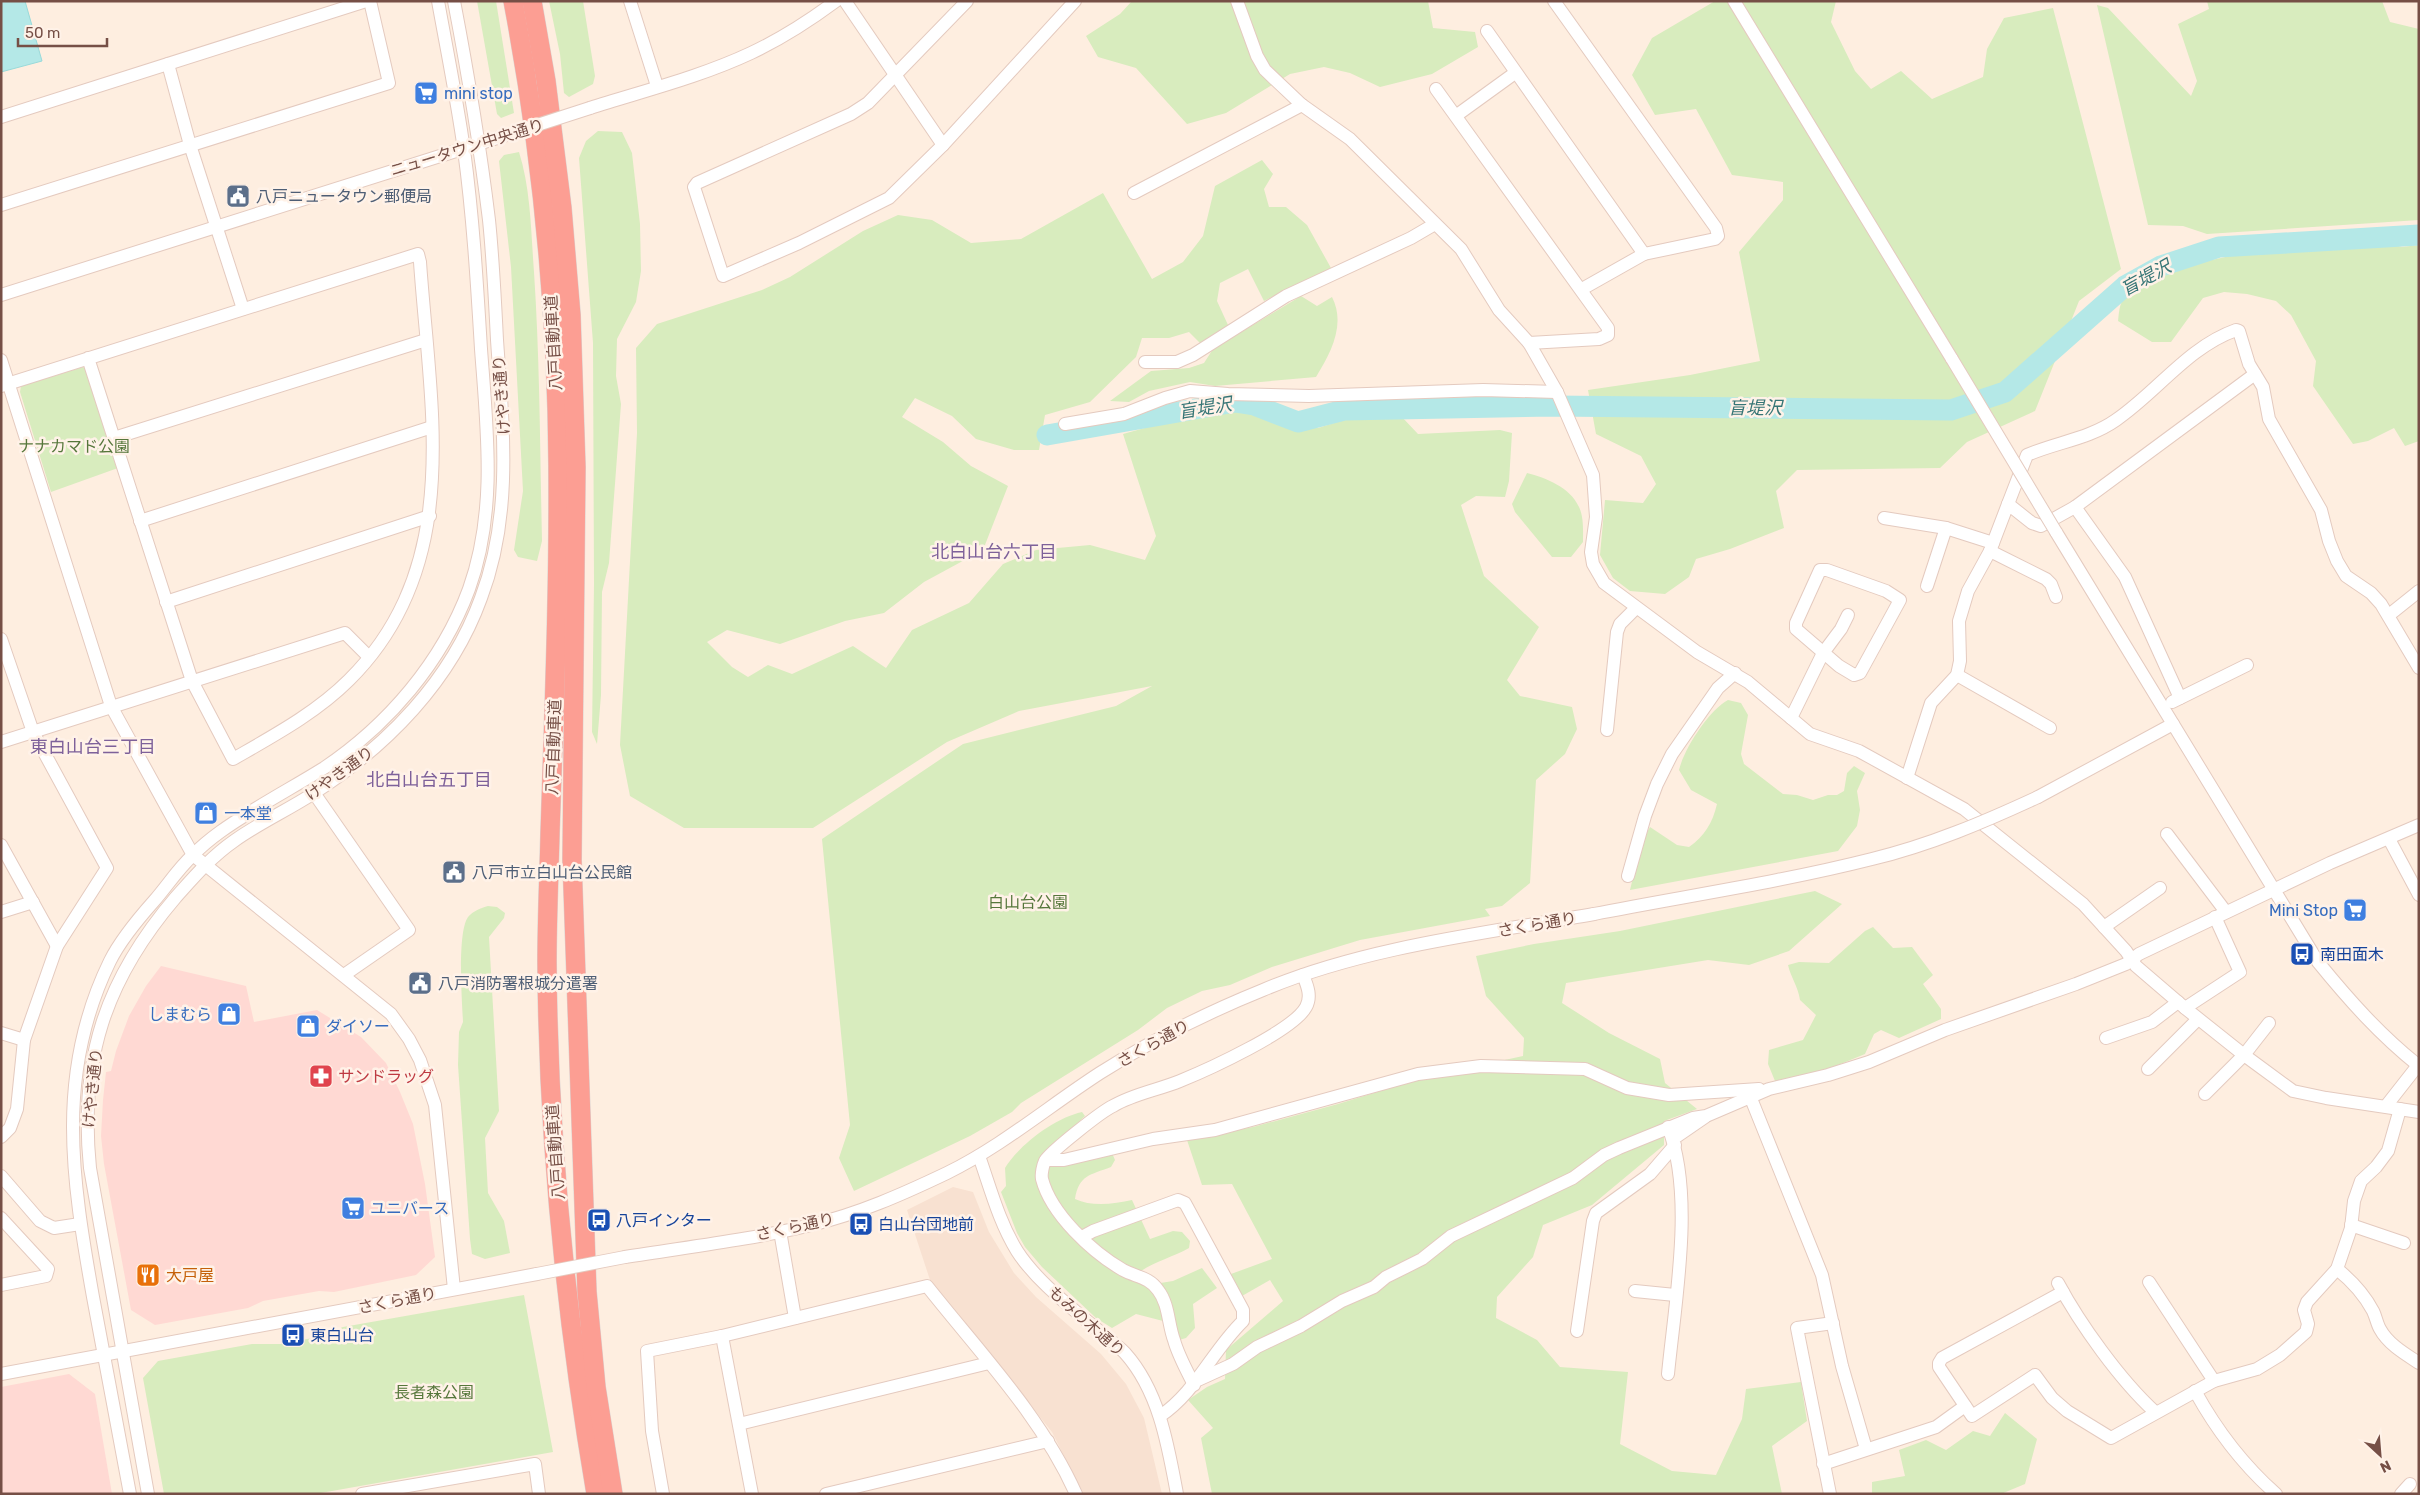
<svg xmlns="http://www.w3.org/2000/svg" width="2420" height="1495" viewBox="0 0 2420 1495" font-family="Rubik,'Noto Sans JP',sans-serif">
	<style>
		.residential { fill: #f8e1d1 }
		.commercial { fill: #ffd9d3 }
		.green { fill: #d8ecbe }
		.water { fill: #b4e8e7; stroke: #99dada }
		.lines { fill: none; stroke-linecap: round; stroke-linejoin: round }
		.river { stroke: #b4e8e7; stroke-width: 21 }
		.minor-casing { stroke: #e4cabf; stroke-width: 14 }
		.highway-casing { stroke: #dbd1cf; stroke-width: 20 }
		.minor { stroke: #fff; stroke-width: 12 }
		.highway { stroke: #fc9e93; stroke-width: 19 }
		.minor-bridge-casing { stroke: #e4cabf; stroke-width: 14; stroke-linecap: butt }
		.minor-bridge { stroke: #fff; stroke-width: 12 }
		.labels { text-anchor: middle; stroke-width: 5; stroke-linejoin: round; paint-order: stroke }
		.shop-label { font-size: 16px; fill: #366cbe; stroke: #fff2e8; text-anchor: start }
		.street-label { font-size: 16px; fill: #764f46; stroke: #fff2e8 }
		.service-label { font-size: 16px; fill: #4e5e75; stroke: #fff2e8; text-anchor: start }
		.park-label { font-size: 16px; fill: #56773b; stroke: #fff2e8 }
		.transit-label { font-size: 16px; fill: #164399; stroke: #fff2e8; text-anchor: start }
		.health-label { font-size: 16px; fill: #be3a42; stroke: #fff2e8; text-anchor: start }
		.food-label { font-size: 16px; fill: #c56008; stroke: #fff2e8; text-anchor: start }
		.water-label { font-size: 18px; font-style: italic; fill: #367576; stroke: #fff2e8 }
		.neighbourhood-label { font-size: 18px; fill: #7e619a; stroke: #fff2e8 }
	</style>
	<rect width="100%" height="100%" fill="#feeee0"/>
	<!-- residential -->
	<path class="residential" d="M953,1187L973,1192L989,1232L1014,1273L1036,1297L1101,1354L1126,1384L1144,1418L1162,1494H1083L1052,1432L930,1280L907,1210Z"/>
	<!-- commercial -->
	<g class="commercial">
		<path d="M161,966L246,986L254,1022L317,1010L361,1037L386,1063L400,1092L413,1124L425,1184L435,1257L416,1275L334,1292L319,1291L263,1301L248,1308L155,1325L131,1310L104,1164L101,1136L103,1100L106,1072L111,1071L116,1051L129,1016L146,986Z"/>
		<path d="M69,1374L95,1394L112,1494H1V1387Z"/>
	</g>
	<!-- green -->
	<g class="green">
		<path d="M477,1H496L514,113L501,118L497,114Z"/>
		<path d="M549,1H583L595,76L593,84L569,97L564,93L560,54Z"/>
		<path d="M1132,1H1428L1433,28L1475,32L1478,47L1432,74L1380,87L1350,73L1324,67L1290,74L1226,113L1187,124L1136,68L1098,57L1086,36L1120,14Z"/>
		<path d="M1715,1H1836L1831,22L1855,71L1871,89L1901,71L1932,99L1983,77L1987,49L2004,18L2053,8L2121,269L2079,301L2035,411L1967,442L1940,468L1797,470L1776,491L1784,528L1730,549L1696,559L1689,577L1665,594L1630,591L1613,578L1600,555L1605,500L1643,503L1656,484L1641,456L1596,434L1588,390L1690,375L1760,361L1739,252L1783,200V182L1732,175L1696,109L1655,115L1632,75L1652,38Z"/>
		<path d="M2207,1H2382L2390,22L2419,29V220L2207,234L2183,226L2148,225L2097,5L2108,8L2191,96L2197,81L2178,24L2209,9Z"/>
		<path d="M598,131L622,132L632,153L640,224L641,271L636,302L617,339L616,376L621,404L609,563L602,592L601,695L597,744L592,732L594,584L593,343L579,158L586,141Z"/>
		<path d="M519,152C531,190 531,233 534,272C540,362 540,452 542,541L537,561L518,557L514,550L523,491L511,267L499,161L504,155Z"/>
		<path d="M1262,160L1273,174L1264,189L1269,207H1286L1307,225L1331,268L1264,301L1248,269L1220,283L1217,301L1228,325L1201,344L1189,332L1169,338H1142L1136,357L1090,402L1045,415L1039,450H1014L976,439L952,416L915,398L902,417L943,442L971,466L1008,486L983,550L924,582L884,613L845,621L780,644L727,630L707,642L732,667L748,677L768,665L792,674L853,646L886,668L912,630L969,603L1003,564L1036,550L1090,545L1145,560L1156,536L1123,434L1177,419L1239,410L1290,427L1318,428L1353,417L1401,416L1418,434L1500,430L1512,433L1509,481L1505,497L1476,496L1461,505L1484,576L1539,627L1507,680L1520,696L1572,707L1577,729L1565,754L1536,780L1530,883L1502,906L1485,909L1490,916L1360,940L1272,967L1230,985L1202,991L1167,1008L1138,1030L1021,1103L1012,1112L970,1136L854,1191L839,1158L850,1125L822,839L963,744L1116,706L1152,686L1019,711L947,742L813,828H684L630,796L620,745L637,433L636,348L657,324L762,290L790,277L863,231L898,215L932,220L971,243L1021,239L1103,193L1152,279L1183,262L1203,236L1215,186Z"/>
		<path d="M2383,242L2402,247L2419,245V441L2405,446L2394,428L2368,441L2353,444L2313,386L2316,361L2291,315L2276,301L2247,294L2224,292L2203,298L2171,342H2152L2118,321C2119,314 2119,304 2124,299C2131,290 2143,286 2153,281C2223,246 2306,248 2383,242Z"/>
		<path d="M1301,296L1317,306L1332,297C1346,324 1331,353 1316,377L1215,386L1190,382L1149,391L1129,402L1110,401L1151,371L1189,368L1204,363L1213,349Z"/>
		<path d="M83,367L86,369L118,468L51,492L20,392L21,386Z"/>
		<path d="M1527,473C1546,478 1570,487 1579,507C1584,517 1583,532 1583,542L1571,557H1552L1515,512L1512,504Z"/>
		<path d="M1728,700L1741,703L1748,715L1741,754L1744,764L1783,794L1797,795L1813,800L1828,795H1837L1844,791L1847,773L1854,766L1865,773L1857,791L1860,810L1857,826L1838,851L1630,890L1642,841L1650,827L1677,845L1689,847C1704,837 1713,822 1717,804L1691,790L1679,770C1684,749 1709,710 1728,700Z"/>
		<path d="M1815,891L1842,904L1789,951L1749,965L1708,960L1566,983L1562,1003L1609,1033L1660,1059L1665,1083L1697,1109L1664,1121V1145L1592,1205L1543,1225L1533,1257L1497,1297L1496,1318L1537,1340L1560,1367L1628,1372L1620,1444L1672,1471L1716,1475L1742,1419L1746,1389L1801,1382L1807,1421L1772,1446L1782,1494H1212L1201,1438L1213,1428L1188,1400L1207,1387L1225,1379L1226,1350L1283,1301L1270,1280L1242,1296L1231,1274L1272,1259L1232,1184L1202,1185L1187,1140L1253,1127L1338,1104L1426,1077L1523,1056L1524,1038L1486,996L1476,956L1534,944L1620,931Z"/>
		<path d="M488,906L497,907L505,913L504,918L489,937L499,1111L485,1138L488,1193L504,1221L510,1253L485,1259L472,1254L470,1239L458,1065L459,1032L463,1022C462,1001 457,933 468,917C473,911 481,908 488,906Z"/>
		<path d="M1873,927L1893,948L1912,947L1933,975L1923,984L1941,1009V1019L1899,1038L1881,1030L1874,1034L1865,1054L1826,1070L1775,1081L1768,1064L1769,1050L1803,1040L1816,1015L1800,1000C1798,986 1791,978 1788,965L1799,962L1829,963L1865,931Z"/>
		<path d="M1082,1112L1085,1116L1045,1154L1040,1163L1112,1153L1115,1160L1111,1167C1090,1175 1079,1175 1075,1199C1092,1207 1114,1204 1132,1200L1150,1239L1173,1231L1182,1232L1190,1241L1189,1248C1173,1257 1156,1261 1141,1271L1148,1285L1173,1281L1202,1268L1217,1288L1193,1304L1195,1328L1186,1338L1179,1340L1163,1321L1136,1314L1112,1328L1096,1318L1042,1267L1025,1247L1017,1233L1001,1192L1006,1186L1005,1168C1020,1144 1055,1118 1082,1112Z"/>
		<path d="M524,1295L553,1452L315,1494H164L143,1378L158,1361L252,1344H280L318,1337L343,1327Z"/>
		<path d="M2005,1413L2037,1439L2025,1484L2001,1494H1872V1482L1905,1476L1899,1450L1926,1440L1946,1450L1973,1431L1990,1436Z"/>
	</g>
	<!-- water -->
	<path class="water" d="M1,1H25L42,61L1,72Z"/>
	<g class="lines">
		<!-- river -->
		<path class="river" d="M1047,435L1235,402L1254,405L1298,422L1344,410L1552,406L1951,410L2005,392L2125,286L2161,266L2219,247L2419,235"/>
		<!-- minor casing -->
		<g class="minor-casing">
			<g id="minor">
				<path d="M630,1L657,86"/>
				<path d="M845,1L943,145"/>
				<path d="M967,1L868,103L851,114L697,183L694,187L723,276L799,243L889,198L943,145L1075,1"/>
				<path d="M1237,1L1257,56L1265,70L1302,105L1350,139L1461,249L1499,310L1529,343L1557,392L1593,475L1596,517L1591,552L1593,564L1604,583L1697,652L1748,682L1810,734L1859,751L1964,809L2083,904L2126,951L2136,966L2185,1008L2244,1055L2293,1091L2326,1098L2419,1112"/>
				<path d="M1554,1L1716,228L1718,236L1715,239L1644,254L1582,289"/>
				<path d="M1734,1L1952,359"/>
				<path d="M1487,31L1644,254"/>
				<path d="M168,64L190,145L243,309"/>
				<path d="M1436,89L1608,328V335L1599,339L1529,343"/>
				<path d="M590,108C643,91 700,77 751,53C781,39 809,21 836,1"/>
				<path d="M1457,115L1515,73"/>
				<path d="M1,117L366,1"/>
				<path d="M1134,193L1302,105"/>
				<path d="M1,205L389,83L370,1"/>
				<path d="M1,295L497,138"/>
				<path d="M1,360L111,706L193,855L391,1014L409,1039L420,1060L435,1105L454,1289"/>
				<path d="M1145,362H1177L1193,355L1286,296L1411,238L1435,224"/>
				<path d="M1,386L418,254L420,262C430,408 465,565 349,680C316,713 273,736 233,759L192,681L88,358"/>
				<path d="M1065,424L1124,414L1165,398L1190,391L1228,394L1309,396L1483,390L1557,392"/>
				<path d="M114,438L426,340"/>
				<path d="M2008,504L2027,455C2057,442 2089,439 2116,420C2157,392 2188,347 2236,330L2239,331L2249,364L2263,387L2269,419L2321,510L2329,541L2337,561L2346,576L2371,593L2381,604L2419,668"/>
				<path d="M2075,507L2125,577L2180,698"/>
				<path d="M1884,518L1946,528L1993,543"/>
				<path d="M140,521L432,427"/>
				<path d="M2056,532L2318,962C2349,1000 2380,1035 2419,1066"/>
				<path d="M1990,551L2046,579L2051,584L2056,597"/>
				<path d="M1820,570H1827L1886,591L1900,600L1860,673L1854,675L1839,666L1796,629V623Z"/>
				<path d="M1927,586L1946,528"/>
				<path d="M166,602L430,516"/>
				<path d="M2389,615L2419,591"/>
				<path d="M1,639L33,732L107,868L57,946L24,1040L17,1109L10,1128L1,1137"/>
				<path d="M1957,675L2050,728"/>
				<path d="M2172,702L2247,665"/>
				<path d="M1791,718L1823,653L1841,629L1848,615"/>
				<path d="M1607,730L1617,632L1620,624L1636,608"/>
				<path d="M1,742L345,633L369,657"/>
				<path d="M1907,778L1931,703L1957,675L1960,661L1959,621L1968,591L1990,551L2008,504L2032,523L2041,526L2075,507L2255,374"/>
				<path d="M314,793L409,930L344,975"/>
				<path d="M2038,797L2173,724"/>
				<path d="M2167,834L2226,912"/>
				<path d="M2389,839L2419,895"/>
				<path d="M1,845L57,946"/>
				<path d="M1628,876L1645,816L1657,784L1672,754L1718,688L1735,673"/>
				<path d="M1,912L33,902"/>
				<path d="M2104,927L2160,888"/>
				<path d="M2185,1008L2240,972L2215,917"/>
				<path d="M1,1033L24,1040"/>
				<path d="M2106,1038L2152,1022L2178,1002"/>
				<path d="M2148,1069L2198,1019"/>
				<path d="M2205,1094L2244,1055L2269,1023"/>
				<path d="M1750,1096L1822,1275L1842,1366L1866,1449"/>
				<path d="M2386,1106L2419,1064"/>
				<path d="M1673,1139L1705,1117"/>
				<path d="M979,1156C990,1187 999,1222 1017,1251C1037,1282 1071,1307 1099,1331C1107,1338 1117,1345 1125,1353C1159,1391 1168,1445 1177,1494"/>
				<path d="M1046,1160H1064L1153,1139L1215,1130L1418,1074L1481,1066L1585,1069L1627,1088L1669,1095L1759,1089"/>
				<path d="M1,1176L40,1221L54,1228L80,1224"/>
				<path d="M1,1218L48,1269L46,1276L1,1285"/>
				<path d="M2351,1225L2404,1243"/>
				<path d="M780,1231L795,1318"/>
				<path d="M1082,1237L1093,1231L1178,1200L1185,1203L1243,1310V1321C1212,1351 1196,1392 1160,1416"/>
				<path d="M625,1257C687,1247 750,1240 811,1225C858,1214 903,1194 947,1173C1002,1146 1049,1106 1100,1073C1152,1040 1206,1013 1263,990C1364,947 1486,933 1594,914"/>
				<path d="M2337,1269C2352,1281 2364,1294 2373,1311C2376,1317 2377,1324 2380,1329C2388,1344 2405,1354 2419,1363"/>
				<path d="M2149,1282L2214,1381"/>
				<path d="M2058,1283C2080,1324 2120,1380 2155,1412"/>
				<path d="M1635,1291L1675,1295"/>
				<path d="M2063,1292L1942,1358L1939,1363V1367L1972,1416L2035,1375L2052,1398L2067,1411L2111,1438L2214,1381L2257,1369L2280,1355L2306,1332L2308,1324L2304,1310L2307,1302L2337,1269L2351,1228L2354,1201L2361,1181L2376,1167L2388,1151L2400,1109"/>
				<path d="M1577,1331L1593,1221L1596,1213L1650,1174L1675,1145"/>
				<path d="M722,1336L752,1494"/>
				<path d="M1,1374L537,1274"/>
				<path d="M1668,1374C1675,1301 1695,1195 1668,1127"/>
				<path d="M1198,1380L1233,1364L1257,1347L1301,1326L1342,1301L1374,1287L1386,1277L1422,1259L1451,1236L1573,1178L1604,1155L1619,1148L1693,1118L1706,1116L1769,1089L1828,1075L1869,1062L1945,1030L2076,984L2126,964L2139,954L2330,863L2419,825"/>
				<path d="M1194,1385C1187,1371 1178,1355 1174,1340C1168,1324 1169,1304 1158,1290C1149,1277 1136,1277 1123,1270C1092,1252 1051,1214 1042,1179C1041,1174 1043,1165 1045,1161C1050,1152 1102,1111 1113,1106C1133,1094 1158,1090 1180,1081C1207,1070 1293,1031 1306,1007C1312,996 1307,985 1303,975"/>
				<path d="M2195,1391C2217,1431 2242,1464 2276,1494"/>
				<path d="M739,1424L989,1363"/>
				<path d="M1823,1464L1936,1427L1965,1406"/>
				<path d="M130,1494C117,1428 105,1362 93,1297C72,1179 55,1073 110,961C121,939 138,919 154,901C167,886 178,869 192,856C209,838 231,824 252,811C276,796 300,783 324,768C388,725 442,662 469,589C497,511 487,430 481,349C477,283 473,216 464,150C457,100 447,51 438,1"/>
				<path d="M148,1494L90,1168C79,1060 105,980 176,897C194,877 211,857 234,841C259,823 288,810 314,793C387,746 451,681 481,598C513,514 503,427 497,340C495,300 493,259 489,220C480,146 468,74 454,1"/>
				<path d="M362,1494L535,1464L539,1494"/>
				<path d="M663,1494L652,1431L647,1351L722,1336L927,1286C980,1353 1041,1416 1076,1494"/>
				<path d="M826,1494L1048,1441"/>
				<path d="M1830,1494L1797,1328L1833,1323"/>
				<path d="M2401,1494L2410,1484"/>
			</g>
		</g>
		<!-- highway casing -->
		<g class="highway-casing">
			<g id="highway">
				<path d="M513,1C542,154 557,309 558,465C559,588 554,711 550,834C549,877 547,919 547,962C548,1140 566,1318 596,1494"/>
				<path d="M532,1L546,81L562,208L571,315L576,467L572,860L587,1292L596,1387L613,1494"/>
			</g>
		</g>
		<!-- minor -->
		<use href="#minor" class="minor"/>
		<!-- highway -->
		<use href="#highway" class="highway"/>
		<!-- minor-bridge casing -->
		<g class="minor-bridge-casing">
			<g id="minor-bridge">
				<path d="M497,138L590,108"/>
				<path d="M1952,359L2056,532"/>
				<path d="M1594,914C1686,896 1781,882 1872,859C1930,845 1984,822 2038,797"/>
				<path d="M537,1274L625,1257"/>
			</g>
		</g>
		<!-- minor-bridge -->
		<use href="#minor-bridge" class="minor-bridge"/>
	</g>
	<!-- icons -->
	<defs>
		<g id="supermarket-square" transform="scale(1.25)"><rect x="-9" y="-9" width="18" height="18" rx="4" fill="#3f7fe0" stroke="#fff2e8"/><path d="M-6-5.5h2.5l.6 2H6L4.5 2H-2.5L-4.4-4H-6ZM-1.5 3.2a1.3 1.3 0 1 0 .1 0ZM3 3.2a1.3 1.3 0 1 0 .1 0Z" fill="#fff"/></g>
		<g id="civic-square" transform="scale(1.25)"><rect x="-9" y="-9" width="18" height="18" rx="4" fill="#5c6f8a" stroke="#fff2e8"/><path d="M-.6-6.5H3V-4.5H.6V-3L4-1V1h2V6H-6V1h2V-1L-.6-3ZM-1.2 2.5V6h2.4V2.5Z" fill="#fff"/></g>
		<g id="shop-square" transform="scale(1.25)"><rect x="-9" y="-9" width="18" height="18" rx="4" fill="#3f7fe0" stroke="#fff2e8"/><path d="M-5-2.5h2.3a2.7 3.5 0 0 1 5.4 0H5L5.5 6h-11ZM-1.5-2.5h3a1.5 2.3 0 0 0-3 0Z" fill="#fff"/></g>
		<g id="bus-square" transform="scale(1.25)"><rect x="-9" y="-9" width="18" height="18" rx="4" fill="#1a4fb4" stroke="#fff2e8"/><path d="M-5-6H5V4H4V6H2V4H-2V6H-4V4H-5ZM-3.5-4V0h7V-4ZM-3.5 1.2v1.5H-2V1.2ZM2 1.2v1.5H3.5V1.2Z" fill="#fff"/></g>
		<g id="pharmacy-square" transform="scale(1.25)"><rect x="-9" y="-9" width="18" height="18" rx="4" fill="#e0444e" stroke="#fff2e8"/><path d="M-2-6h4v4h4v4h-4v4h-4v-4h-4v-4h4Z" fill="#fff"/></g>
		<g id="restaurant-square" transform="scale(1.25)"><rect x="-9" y="-9" width="18" height="18" rx="4" fill="#e8710a" stroke="#fff2e8"/><path d="M-5-6h1v4h1v-4h1v4h1v-4h1v5L-1.5 .5V6h-2V.5L-5-1ZM5-6V6H3V1.5H1.5Q1.5-4 5-6Z" fill="#fff"/></g>
	</defs>
	<g fill-rule="evenodd">
		<use href="#supermarket-square" x="426" y="93"/>
		<use href="#civic-square" x="238" y="196"/>
		<use href="#shop-square" x="206" y="813"/>
		<use href="#civic-square" x="454" y="872"/>
		<use href="#supermarket-square" x="2355" y="910"/>
		<use href="#bus-square" x="2302" y="954"/>
		<use href="#civic-square" x="420" y="983"/>
		<use href="#shop-square" x="229" y="1014"/>
		<use href="#shop-square" x="308" y="1026"/>
		<use href="#pharmacy-square" x="321" y="1076"/>
		<use href="#supermarket-square" x="353" y="1208"/>
		<use href="#bus-square" x="599" y="1220"/>
		<use href="#bus-square" x="861" y="1224"/>
		<use href="#restaurant-square" x="148" y="1275"/>
		<use href="#bus-square" x="293" y="1335"/>
	</g>
	<g class="labels">
		<!-- shop labels -->
		<g class="shop-label">
			<text x="444" y="99">mini stop</text>
			<text x="224" y="819">一本堂</text>
			<text x="2338" y="916" text-anchor="end">Mini Stop</text>
			<text x="212" y="1020" text-anchor="end">しまむら</text>
			<text x="326" y="1032">ダイソー</text>
			<text x="370" y="1214">ユニバース</text>
		</g>
		<!-- street labels -->
		<g class="street-label">
			<text transform="translate(467 147) rotate(-17)" y="6">ニュータウン中央通り</text>
			<text transform="translate(553 343) rotate(-93)" y="6">八戸自動車道</text>
			<text transform="translate(501 395) rotate(-94)" y="6">けやき通り</text>
			<text transform="translate(553 747) rotate(-88)" y="6">八戸自動車道</text>
			<text transform="translate(339 773) rotate(-36)" y="6">けやき通り</text>
			<text transform="translate(1537 924) rotate(-10)" y="6">さくら通り</text>
			<text transform="translate(1153 1043) rotate(-29)" y="6">さくら通り</text>
			<text transform="translate(92 1088) rotate(-84)" y="6">けやき通り</text>
			<text transform="translate(555 1152) rotate(-94)" y="6">八戸自動車道</text>
			<text transform="translate(795 1226) rotate(-12)" y="6">さくら通り</text>
			<text transform="translate(397 1300) rotate(-11)" y="6">さくら通り</text>
			<text transform="translate(1087 1321) rotate(42)" y="6">もみの木通り</text>
		</g>
		<!-- service labels -->
		<g class="service-label">
			<text x="256" y="202">八戸ニュータウン郵便局</text>
			<text x="472" y="878">八戸市立白山台公民館</text>
			<text x="438" y="989">八戸消防署根城分遣署</text>
		</g>
		<!-- park labels -->
		<g class="park-label">
			<text x="74" y="452">ナナカマド公園</text>
			<text x="1028" y="908">白山台公園</text>
			<text x="434" y="1398">長者森公園</text>
		</g>
		<!-- transit labels -->
		<g class="transit-label">
			<text x="2320" y="960">南田面木</text>
			<text x="616" y="1226">八戸インター</text>
			<text x="878" y="1230">白山台団地前</text>
			<text x="310" y="1341">東白山台</text>
		</g>
		<!-- health labels -->
		<g class="health-label">
			<text x="338" y="1082">サンドラッグ</text>
		</g>
		<!-- food labels -->
		<g class="food-label">
			<text x="166" y="1281">大戸屋</text>
		</g>
		<!-- water labels -->
		<g class="water-label">
			<text transform="translate(2146 278) rotate(-29)" y="6">盲堤沢</text>
			<text transform="translate(1205 408) rotate(-9)" y="6">盲堤沢</text>
			<text x="1755" y="414">盲堤沢</text>
		</g>
		<!-- neighbourhood labels -->
		<g class="neighbourhood-label">
			<text x="994" y="558">北白山台六丁目</text>
			<text x="93" y="753">東白山台三丁目</text>
			<text x="429" y="786">北白山台五丁目</text>
		</g>
	</g>
	<!-- border -->
	<rect width="2420" height="1495" fill="none" stroke="#764f46" stroke-width="5"/>
	<!-- north arrow -->
	<g transform="translate(2380 1455) rotate(154)" stroke="#fff2e8" stroke-width="4" paint-order="stroke">
	<path d="M0-4L9 19L0 12L-9 19Z" fill="#764f46"/>
	<text y="-8" font-size="14" font-weight="bold" text-anchor="middle" fill="#764f46">N</text>
	</g>
	<!-- scale -->
	<path d="M18 38v8h89v-8" fill="none" stroke="#764f46" stroke-width="2.5"/>
	<text x="25" y="38" font-size="15" fill="#764f46" stroke="#fff2e8" stroke-width="4" paint-order="stroke">50 m</text>
</svg>
